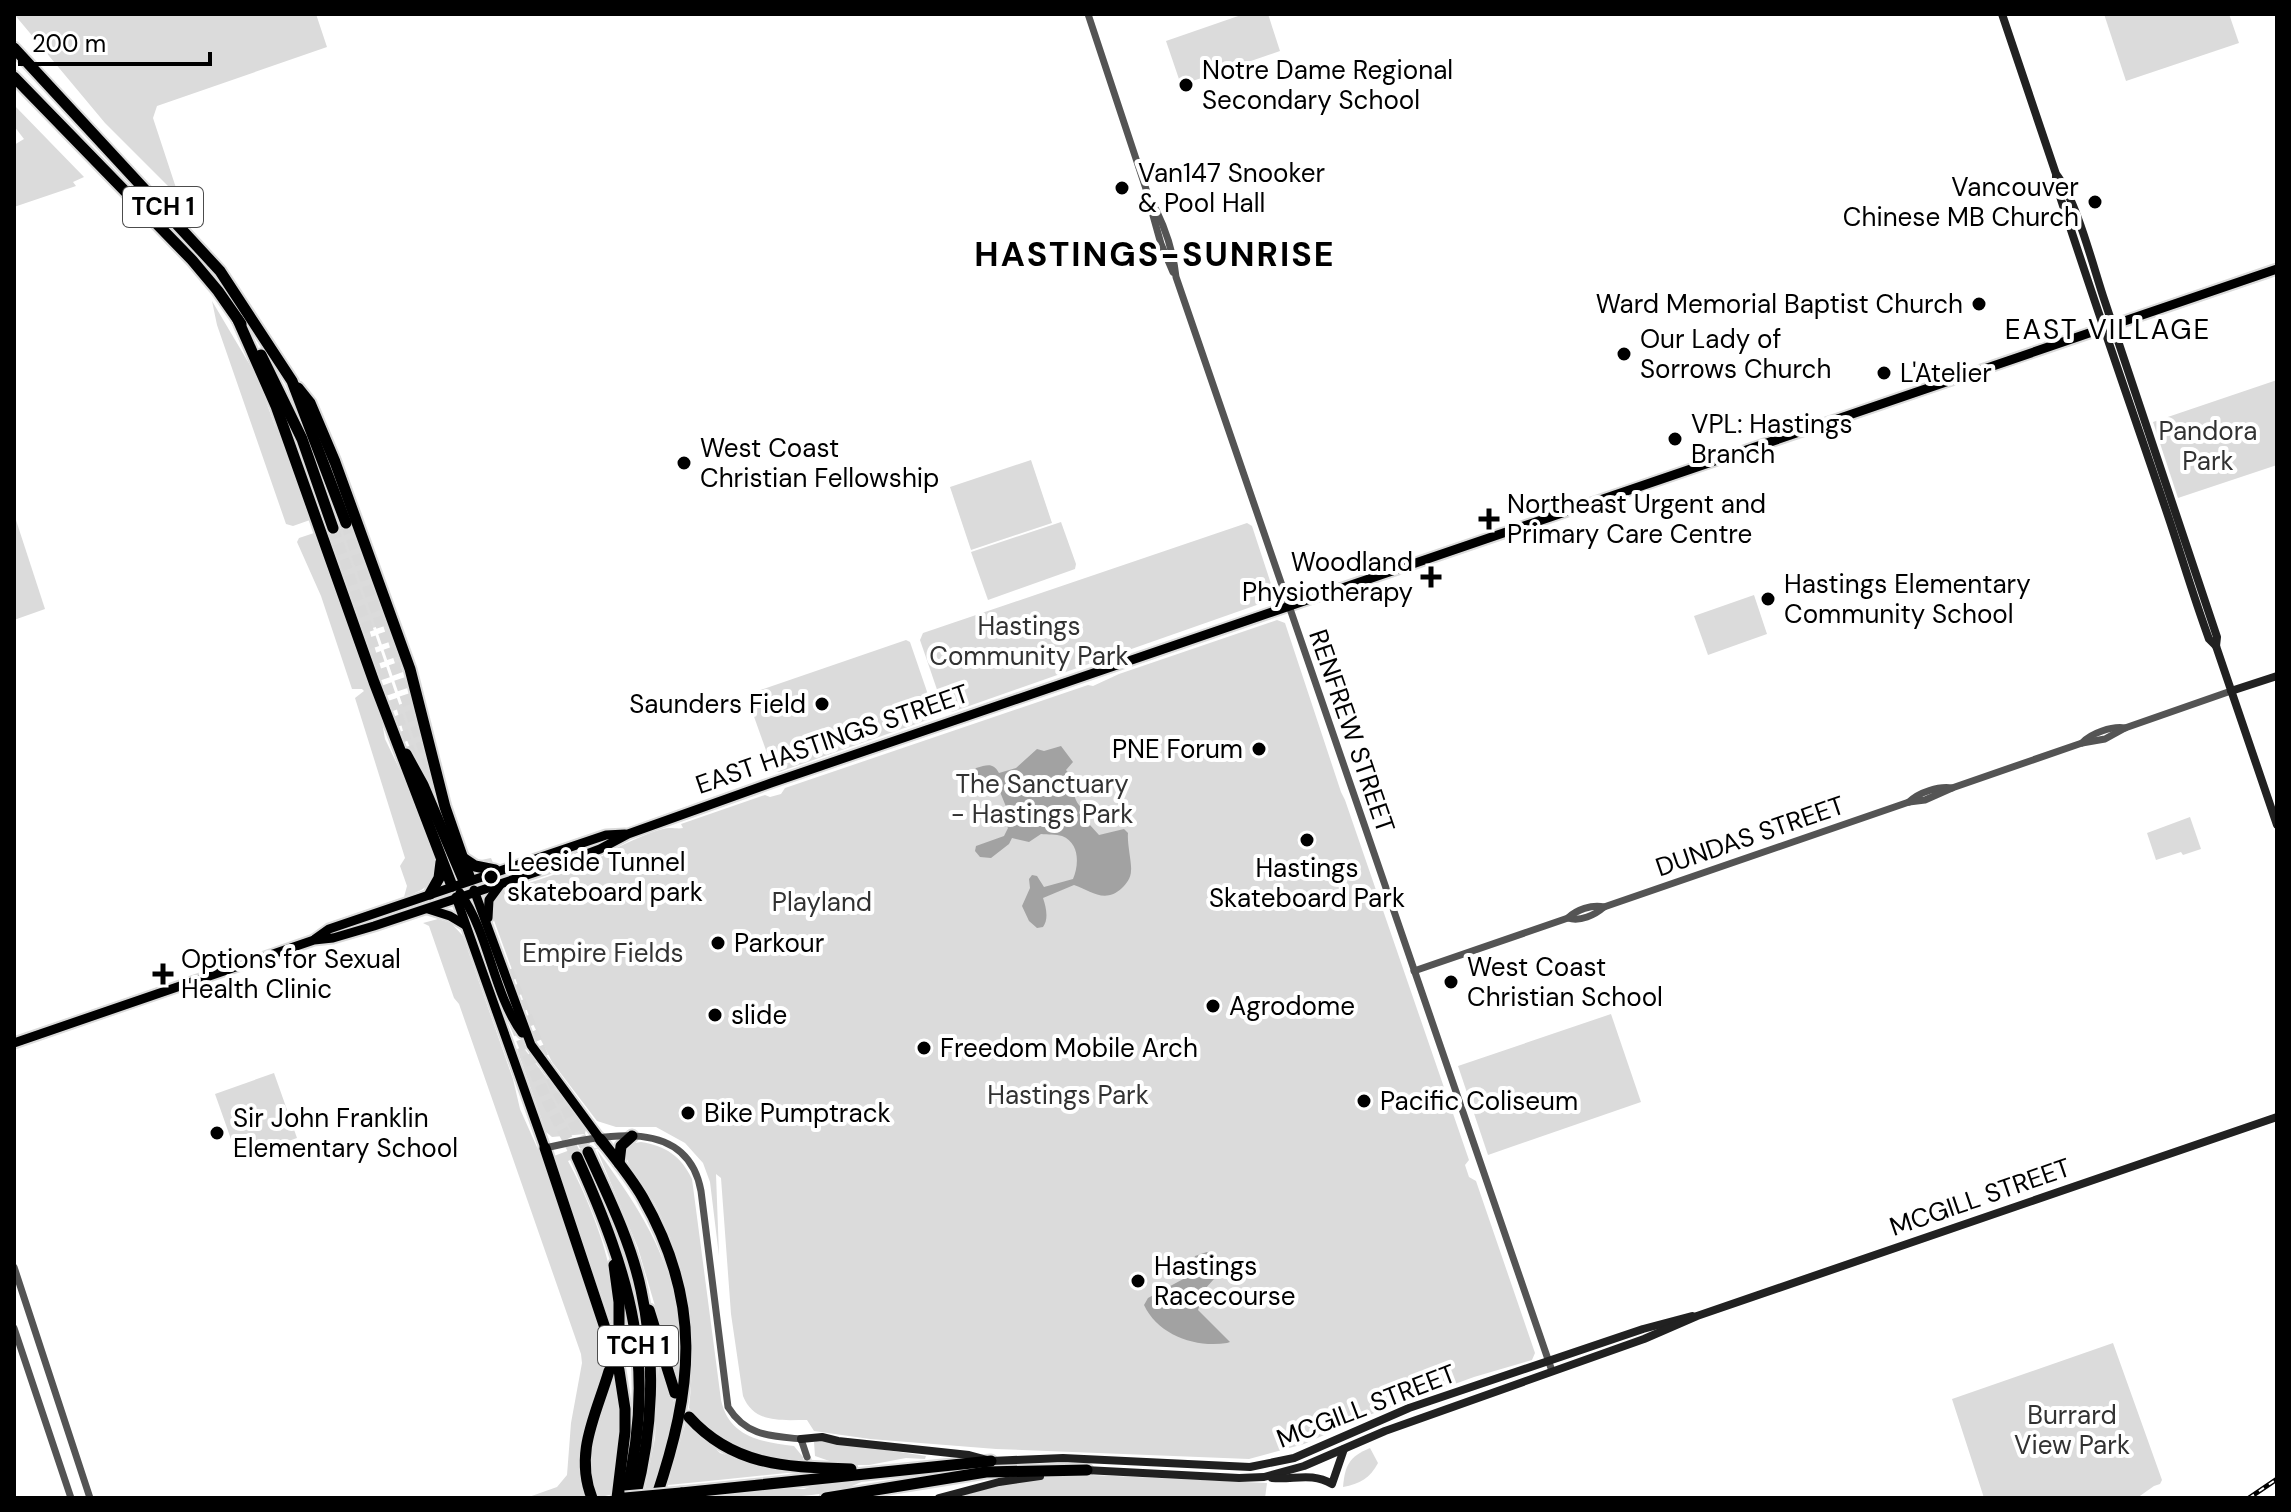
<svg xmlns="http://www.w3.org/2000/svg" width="2291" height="1512" viewBox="0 0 2291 1512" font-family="'DM Sans',sans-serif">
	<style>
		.green { fill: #dbdbdb }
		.water { fill: #a2a2a2 }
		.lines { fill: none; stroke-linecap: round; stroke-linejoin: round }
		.tertiary-tunnel { stroke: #d9d9d9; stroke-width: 7; stroke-dasharray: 7 3.5; stroke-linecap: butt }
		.motorway-tunnel { stroke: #d9d9d9; stroke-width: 11; stroke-dasharray: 11 5.5; stroke-linecap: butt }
		.primary-casing { stroke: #dbdbdb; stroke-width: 13 }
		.motorway-casing { stroke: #dbdbdb; stroke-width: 15 }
		.tertiary { stroke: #545454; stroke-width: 7 }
		.secondary { stroke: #212121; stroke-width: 8 }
		.primary { stroke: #000; stroke-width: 9 }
		.motorway { stroke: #000; stroke-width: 11 }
		.rail-casing { stroke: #000; stroke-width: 5 }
		.rail { stroke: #fff; stroke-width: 2; stroke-dasharray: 6; stroke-linecap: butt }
		.motorway-bridge-casing { stroke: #dbdbdb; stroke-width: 15; stroke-linecap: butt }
		.motorway-bridge { stroke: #000; stroke-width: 11 }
		.poi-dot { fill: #000; stroke: #fff; stroke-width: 3 }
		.labels { text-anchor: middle; stroke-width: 8; stroke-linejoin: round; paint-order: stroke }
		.shield { fill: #fff; stroke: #4c4c4c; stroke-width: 2 }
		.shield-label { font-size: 24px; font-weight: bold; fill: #000 }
		.poi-label { font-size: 26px; fill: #000; stroke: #fff; text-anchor: start }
		.park-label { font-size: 26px; fill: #323232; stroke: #fff }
		.street-label { font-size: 26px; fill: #000; stroke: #fff }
		.neighbourhood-label { font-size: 28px; letter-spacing: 2px; fill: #000; stroke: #fff }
		.district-label { font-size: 34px; font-weight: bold; letter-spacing: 2px; fill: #000; stroke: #fff }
	</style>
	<rect width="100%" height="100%" fill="#fff"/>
	<!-- green -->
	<g class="green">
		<path d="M14,14H316L327,47L157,106L153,118L179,197L105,123Z"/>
		<path d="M1244,14H1268L1280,51L1181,85L1166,41Z"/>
		<path d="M2104,14H2229L2239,43L2126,81Z"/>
		<path d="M14,105L84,177L73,182L76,186L14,207V145L24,139L14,126Z"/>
		<path d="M212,301L257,377L275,426L283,437L310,520L293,526L286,524L217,325Z"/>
		<path d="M2277,380V465L2178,498L2153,422Z"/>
		<path d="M1031,460L1052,523L971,550L950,487Z"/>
		<path d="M14,514L45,609L14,620Z"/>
		<path d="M1061,522L1076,564L1075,569L988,600L971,552Z"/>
		<path d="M1247,523L1252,526L1274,593L1271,600L952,712L944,710L920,640L923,633Z"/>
		<path d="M355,524L394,639L401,666L397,670L383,625L369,629L383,675L375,672L328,533Z"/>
		<path d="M317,532L382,722L385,739L412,795L437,864C436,885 422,891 404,897L407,886L400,866L405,858L355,698L364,691L362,689H352L321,596L297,542L299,538Z"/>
		<path d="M1754,595L1767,634L1708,655L1694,616Z"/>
		<path d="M1277,620L1285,623L1341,792L1345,800L1469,1160L1465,1165L1469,1177L1476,1181L1535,1353L1532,1360L1474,1377L1369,1415L1304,1444L1249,1459L996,1449L870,1439L814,1431L807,1420C782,1420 754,1424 743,1396L731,1314L721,1178L716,1174L719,1256L710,1182L703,1163L685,1143L656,1127H616L597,1121L552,1062L529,1016L492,915L495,903L476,861L491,858L505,891L553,875L570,865L603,856L605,853C622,846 653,829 670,828C675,828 679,829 683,828L681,824L765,795L770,797L781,794L785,788L1088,685L1093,686L1119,674Z"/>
		<path d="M906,640L910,642L935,715L933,718L779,772L773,770L747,697L749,694Z"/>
		<path d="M414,699L439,800L433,801L403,731L396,706Z"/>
		<path d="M2190,817L2201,849L2183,855L2181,852L2156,860L2147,833Z"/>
		<path d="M438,919L451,923L463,936L513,1079L520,1109L544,1163L612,1361L608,1360L600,1379L602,1381C585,1429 575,1446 586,1498H526L557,1487L567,1475L571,1423L582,1363L581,1354L459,1004L454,998L429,926L423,923Z"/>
		<path d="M1611,1014L1641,1102L1488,1155L1458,1066Z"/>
		<path d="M523,1047L586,1129L585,1134L552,1137L546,1132L517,1049Z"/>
		<path d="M274,1073L297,1138L238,1159L215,1094Z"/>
		<path d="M641,1142C666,1146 681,1156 692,1179L721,1400C729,1437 761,1442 794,1446L803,1457V1461C760,1457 715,1447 689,1408C697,1331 692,1280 658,1210C649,1191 633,1176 626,1157C626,1147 632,1143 641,1142Z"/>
		<path d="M599,1148L568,1161C587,1196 607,1246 613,1287C615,1301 614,1317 614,1331L554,1156L570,1150Z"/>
		<path d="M597,1150C655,1229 688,1286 679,1388L638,1248Z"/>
		<path d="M2113,1343L2162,1480L2160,1484L2154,1486L2137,1498H1984L1952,1399Z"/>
		<path d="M659,1355L671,1396L677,1408L655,1488L645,1489L655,1438Z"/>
		<path d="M615,1374L620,1412L621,1446L616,1458L614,1494L596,1498L588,1468L595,1425Z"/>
		<path d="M686,1421L720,1453L760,1465L797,1470V1472C754,1476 711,1481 668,1485Z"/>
		<path d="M819,1440L926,1456L925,1459L906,1458L869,1465H841L815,1456L814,1442Z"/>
		<path d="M1370,1448L1378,1463C1370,1478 1360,1484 1343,1487C1345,1465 1349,1457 1370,1448Z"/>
		<path d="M1092,1475L1267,1483L1265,1498H952L1024,1479Z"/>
		<path d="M867,1479C825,1504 730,1498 680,1498L773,1489H804L818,1484Z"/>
	</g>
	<!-- water -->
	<g class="water">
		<path d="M1061,746L1073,762L1066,770C1076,781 1070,797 1081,807L1079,813L1099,835L1124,829L1128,833C1127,844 1132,863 1131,871C1131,878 1126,884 1122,888C1105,904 1091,891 1074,885L1043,898C1046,907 1049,919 1043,927L1037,928L1029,921L1022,906L1030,888L1029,879L1032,875L1037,876L1044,887L1073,879C1079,865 1080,843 1062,836C1056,834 1048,835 1041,834L1029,842L1012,838L1009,844L991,858L980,857L975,851L976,846L1004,836L1008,828L1004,822L1009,814L998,787L975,784L972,774L976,768C987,765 993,762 999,773L1016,768L1037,749L1044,751Z"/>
		<path d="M1207,1252C1218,1254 1221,1259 1222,1270L1205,1289L1198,1310L1230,1342L1227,1343C1195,1348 1158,1335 1144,1305L1148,1298L1187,1277L1195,1256Z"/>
	</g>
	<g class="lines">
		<!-- tertiary-tunnel -->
		<path class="tertiary-tunnel" d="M807,1457L823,1498"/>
		<!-- motorway-tunnel -->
		<g class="motorway-tunnel">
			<path d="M346,523L431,771"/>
			<path d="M333,528L413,762"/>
			<path d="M438,835L462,893"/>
			<path d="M508,970L554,1084L588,1152"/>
			<path d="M515,1024L547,1101L577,1157"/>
		</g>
		<!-- primary casing -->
		<g class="primary-casing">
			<g id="primary">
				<path d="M474,890L531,1045L600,1139"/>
				<path d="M460,893C490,935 492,991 522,1033"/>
				<path d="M456,897L545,1148"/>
				<path d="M428,909L450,916L465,925"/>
				<path d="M488,918L489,900L500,885"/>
				<path d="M315,939L329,929L606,835L625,834"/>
				<path d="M14,1043L314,940L333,938L374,926L560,864L600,849L628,834L771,783L2277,269"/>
			</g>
		</g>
		<!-- motorway casing -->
		<g class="motorway-casing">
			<g id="motorway">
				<path d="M14,48L220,271L292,381L346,523"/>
				<path d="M14,77L192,260L218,291L241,324"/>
				<path d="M238,320L276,406L374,682L452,886"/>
				<path d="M261,355L302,439L333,528"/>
				<path d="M298,388L310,403L335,462L410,669L445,807L470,879"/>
				<path d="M406,754L423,785L464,881"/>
				<path d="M463,858L475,866L495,870"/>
				<path d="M430,894L439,878L441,862"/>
				<path d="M600,1139C615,1158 631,1177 643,1198C703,1303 693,1388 656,1498"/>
				<path d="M545,1148L619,1370L625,1409V1432L617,1498"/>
				<path d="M588,1152C608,1196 631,1242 641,1290C656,1358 653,1431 635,1498"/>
				<path d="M577,1157C631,1277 658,1367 625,1498"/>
				<path d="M619,1163L621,1146L632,1136"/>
				<path d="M614,1265L619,1302V1331"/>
				<path d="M649,1310L675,1393"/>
				<path d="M689,1417C734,1467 788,1467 851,1469"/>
				<path d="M681,1493L991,1461"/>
				<path d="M592,1498C574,1453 596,1415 609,1371"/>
				<path d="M826,1498L986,1472L1087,1470"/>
			</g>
		</g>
		<!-- tertiary -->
		<g class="tertiary">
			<path d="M1088,14L1148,195C1162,219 1173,249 1176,277L1552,1371"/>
			<path d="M1149,201L1161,244L1173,272"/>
			<path d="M2082,743C2091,733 2112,726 2125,728"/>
			<path d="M1909,802C1919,792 1939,786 1952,788"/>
			<path d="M1568,918C1580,922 1595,915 1604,907L1909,802L1925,800L1952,788L2082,743L2105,739L2125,728L2231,691"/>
			<path d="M1414,971L1568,918C1576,910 1592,904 1604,907"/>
			<path d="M545,1148C599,1136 687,1114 701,1191L728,1407C746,1436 770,1436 801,1439L807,1457"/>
			<path d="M14,1267L90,1498"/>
			<path d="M14,1328L71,1498"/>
		</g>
		<!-- secondary -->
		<g class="secondary">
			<path d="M2002,14L2056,174C2076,199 2093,266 2104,299C2142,411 2179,524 2217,637L2216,646L2277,825"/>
			<path d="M2056,175V184C2090,290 2127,395 2163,501C2179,547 2192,593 2209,639L2216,646"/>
			<path d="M2231,691L2277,676"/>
			<path d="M801,1439L822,1437L838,1441L969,1455L991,1461L1063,1458L1250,1467L1294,1458L1409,1408L1643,1329L1692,1316"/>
			<path d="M1085,1470L1239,1478L1264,1477L1304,1466L1385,1431L1644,1339L1697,1316L2277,1117"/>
			<path d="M1272,1478C1295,1480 1311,1472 1332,1484L1344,1449"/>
			<path d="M939,1498L999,1482L1040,1476"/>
		</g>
		<!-- primary -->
		<use href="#primary" class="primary"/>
		<!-- motorway -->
		<use href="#motorway" class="motorway"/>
		<!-- rail casing -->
		<g class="rail-casing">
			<path id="rail" d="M2249,1498L2277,1479"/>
		</g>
		<!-- rail -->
		<use href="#rail" class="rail"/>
		<!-- motorway-bridge casing -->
		<g class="motorway-bridge-casing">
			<path id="motorway-bridge" d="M625,1498L681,1493"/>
		</g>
		<!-- motorway-bridge -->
		<use href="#motorway-bridge" class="motorway-bridge"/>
	</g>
	<!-- markers -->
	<g class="poi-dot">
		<circle cx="1186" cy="85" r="8"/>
		<circle cx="1122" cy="188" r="8"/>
		<circle cx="2095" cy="202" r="8"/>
		<circle cx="1979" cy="304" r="8"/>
		<circle cx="1624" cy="354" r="8"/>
		<circle cx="1884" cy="373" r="8"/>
		<circle cx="1675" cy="439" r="8"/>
		<circle cx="684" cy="463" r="8"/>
		<path d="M1485 507h8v8h8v8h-8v8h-8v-8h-8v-8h8z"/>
		<path d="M1427 565h8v8h8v8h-8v8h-8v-8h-8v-8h8z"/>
		<circle cx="1768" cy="599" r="8"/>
		<circle cx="822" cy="704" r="8"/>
		<circle cx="1259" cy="749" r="8"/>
		<circle cx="1307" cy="840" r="8"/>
		<circle cx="491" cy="877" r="8"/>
		<circle cx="718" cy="943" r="8"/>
		<path d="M159 962h8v8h8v8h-8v8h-8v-8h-8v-8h8z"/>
		<circle cx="1451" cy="982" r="8"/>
		<circle cx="1213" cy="1006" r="8"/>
		<circle cx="715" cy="1015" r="8"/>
		<circle cx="924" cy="1048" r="8"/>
		<circle cx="1364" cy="1101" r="8"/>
		<circle cx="688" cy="1113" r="8"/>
		<circle cx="217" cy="1133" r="8"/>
		<circle cx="1138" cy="1281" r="8"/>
	</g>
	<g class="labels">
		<!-- shield labels -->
		<g class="shield">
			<rect x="123" y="187" width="80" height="40" rx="6"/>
			<rect x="598" y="1326" width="80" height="40" rx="6"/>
		</g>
		<g class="shield-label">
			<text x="163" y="215">TCH 1</text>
			<text x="638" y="1354">TCH 1</text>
		</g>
		<!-- poi labels -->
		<g class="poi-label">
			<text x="1202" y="79">Notre Dame Regional<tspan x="1202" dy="30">Secondary School</tspan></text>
			<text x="1138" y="182">Van147 Snooker<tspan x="1138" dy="30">&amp; Pool Hall</tspan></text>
			<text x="2079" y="196" text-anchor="end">Vancouver<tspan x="2079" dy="30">Chinese MB Church</tspan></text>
			<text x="1963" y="313" text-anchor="end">Ward Memorial Baptist Church</text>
			<text x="1640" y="348">Our Lady of<tspan x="1640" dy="30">Sorrows Church</tspan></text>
			<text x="1900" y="382">L'Atelier</text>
			<text x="1691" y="433">VPL: Hastings<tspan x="1691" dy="30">Branch</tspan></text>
			<text x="700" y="457">West Coast<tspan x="700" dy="30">Christian Fellowship</tspan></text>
			<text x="1507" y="513">Northeast Urgent and<tspan x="1507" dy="30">Primary Care Centre</tspan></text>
			<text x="1413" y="571" text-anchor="end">Woodland<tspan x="1413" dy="30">Physiotherapy</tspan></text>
			<text x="1784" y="593">Hastings Elementary<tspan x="1784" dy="30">Community School</tspan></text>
			<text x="806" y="713" text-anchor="end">Saunders Field</text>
			<text x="1243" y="758" text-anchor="end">PNE Forum</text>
			<text x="507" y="871">Leeside Tunnel<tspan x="507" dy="30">skateboard park</tspan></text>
			<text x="1307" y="877" text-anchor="middle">Hastings<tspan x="1307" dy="30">Skateboard Park</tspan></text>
			<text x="734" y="952">Parkour</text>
			<text x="181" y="968">Options for Sexual<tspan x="181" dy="30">Health Clinic</tspan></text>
			<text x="1467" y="976">West Coast<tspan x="1467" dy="30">Christian School</tspan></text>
			<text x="1229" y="1015">Agrodome</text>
			<text x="731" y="1024">slide</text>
			<text x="940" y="1057">Freedom Mobile Arch</text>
			<text x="1380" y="1110">Pacific Coliseum</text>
			<text x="704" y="1122">Bike Pumptrack</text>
			<text x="233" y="1127">Sir John Franklin<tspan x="233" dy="30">Elementary School</tspan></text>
			<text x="1154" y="1275">Hastings<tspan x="1154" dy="30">Racecourse</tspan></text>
		</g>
		<!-- park labels -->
		<g class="park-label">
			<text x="2208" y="440">Pandora<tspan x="2208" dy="30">Park</tspan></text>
			<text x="1029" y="635">Hastings<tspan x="1029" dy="30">Community Park</tspan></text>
			<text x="1042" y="793">The Sanctuary<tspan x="1042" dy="30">- Hastings Park</tspan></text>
			<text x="822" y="911">Playland</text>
			<text x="603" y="962">Empire Fields</text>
			<text x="1068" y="1104">Hastings Park</text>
			<text x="2072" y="1424">Burrard<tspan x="2072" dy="30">View Park</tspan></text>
		</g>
		<!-- street labels -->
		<g class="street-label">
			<text transform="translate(1352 731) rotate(71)" y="9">RENFREW STREET</text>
			<text transform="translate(832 739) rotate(-19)" y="9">EAST HASTINGS STREET</text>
			<text transform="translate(1750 836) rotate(-19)" y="9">DUNDAS STREET</text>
			<text transform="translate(1980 1197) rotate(-19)" y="9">MCGILL STREET</text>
			<text transform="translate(1366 1406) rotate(-21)" y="9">MCGILL STREET</text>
		</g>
		<!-- neighbourhood labels -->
		<g class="neighbourhood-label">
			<text x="2108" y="339">EAST VILLAGE</text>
		</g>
		<!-- district labels -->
		<g class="district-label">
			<text x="1155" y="266">HASTINGS-SUNRISE</text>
		</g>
	</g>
	<!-- border -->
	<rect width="2291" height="1512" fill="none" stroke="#000000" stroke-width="32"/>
	<!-- scale -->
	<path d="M20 52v12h190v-12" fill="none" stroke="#000000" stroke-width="4"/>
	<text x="32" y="52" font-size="24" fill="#000000" stroke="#ffffff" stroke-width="6" paint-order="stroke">200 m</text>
</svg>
